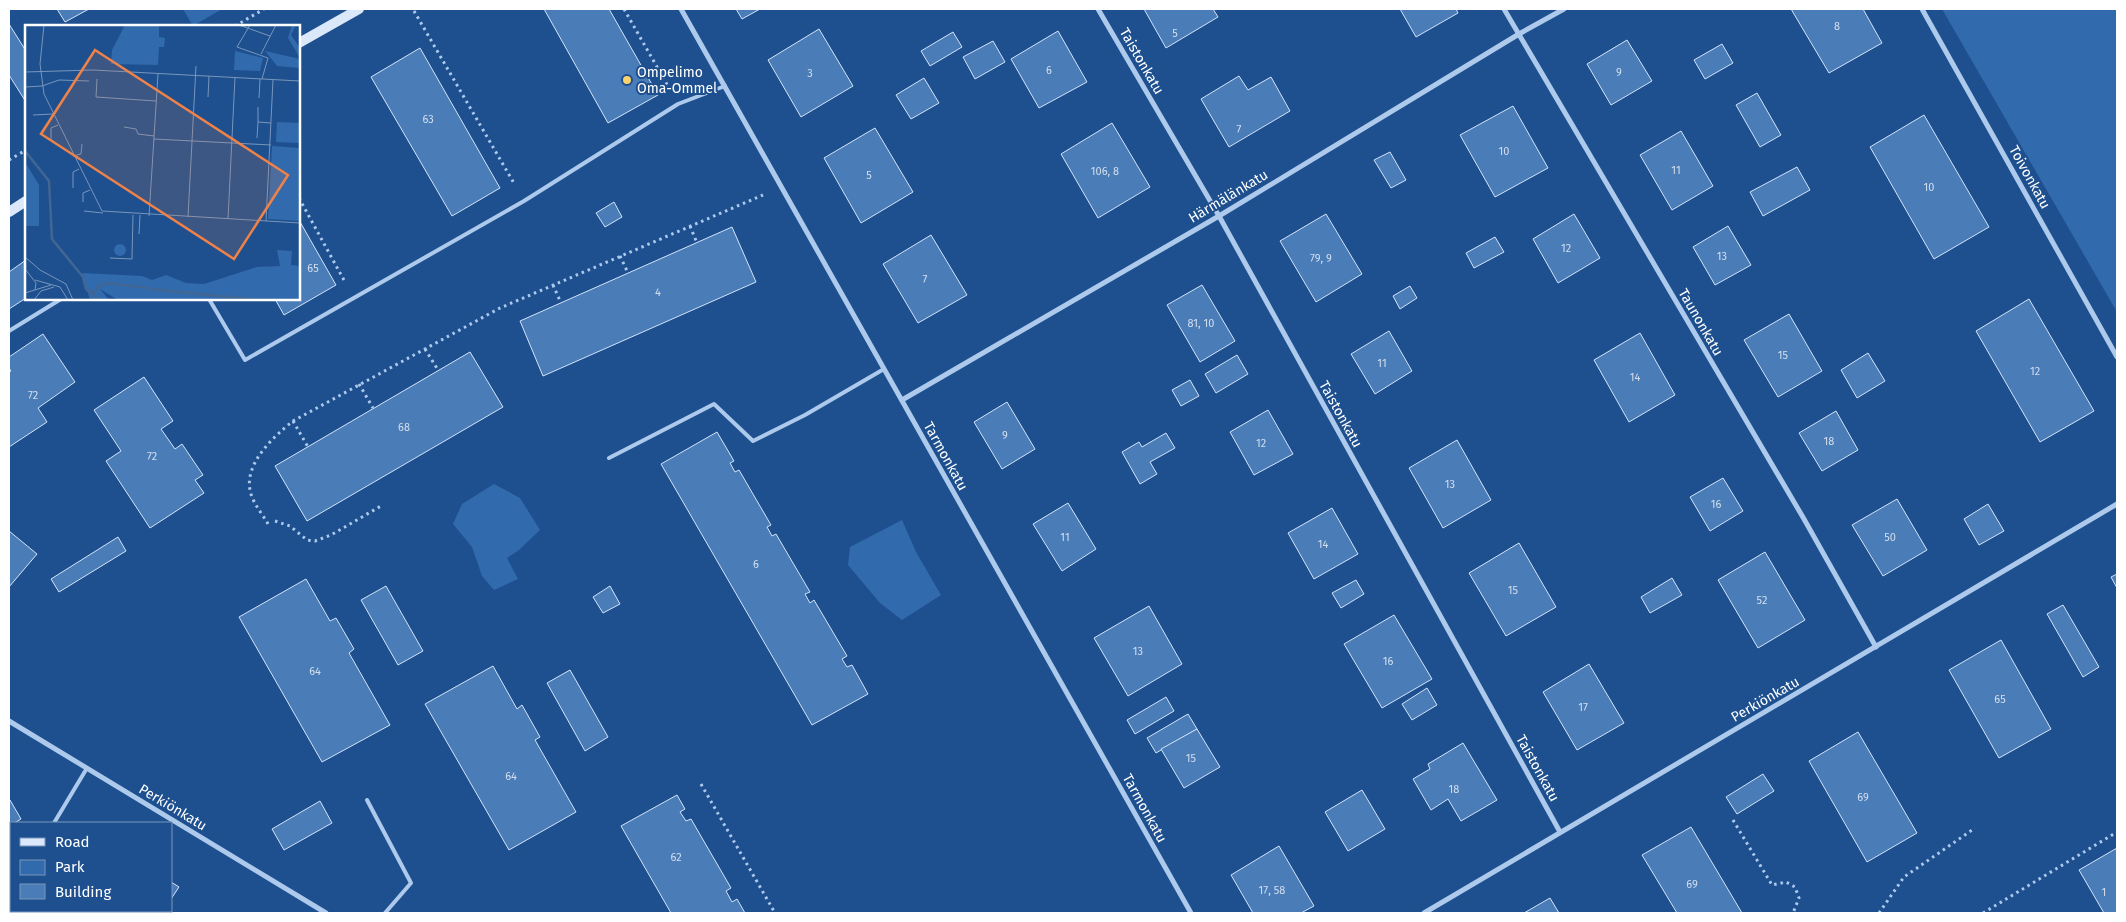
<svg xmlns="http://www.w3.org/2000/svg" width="2126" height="922" viewBox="0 0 2126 922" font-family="'Fira Sans',sans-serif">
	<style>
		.green { fill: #316aad }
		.building { fill: #4a7cb8; stroke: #d3e4fa }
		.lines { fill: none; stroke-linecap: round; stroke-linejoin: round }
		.path { stroke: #adcaed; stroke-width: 3; stroke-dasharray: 2.5 4; stroke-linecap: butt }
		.lane { stroke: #adcaed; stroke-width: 4 }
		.street { stroke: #adcaed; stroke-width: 5 }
		.secondary { stroke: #dae8fa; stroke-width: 10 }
		.poi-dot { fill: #fcd26c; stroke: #1e508f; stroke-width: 2 }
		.labels { text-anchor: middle; stroke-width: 4; stroke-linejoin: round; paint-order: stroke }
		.number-label { font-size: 11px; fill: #d2deed }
		.street-label { font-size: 14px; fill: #fff; stroke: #1e508f }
		.poi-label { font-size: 14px; fill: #fff; stroke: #1e508f; text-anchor: start }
		.inset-river { fill: none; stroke: #426694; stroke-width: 2.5 }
		.inset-road { fill: none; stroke: #7896bc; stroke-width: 1 }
		.view { fill: #ee8249; fill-opacity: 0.15; stroke: #ee8249; stroke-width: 2.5 }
		.inset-edge { fill: none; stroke: #fff; stroke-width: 2.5 }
	</style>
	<rect width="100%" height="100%" fill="#1e508f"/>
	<!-- green -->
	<g class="green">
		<path d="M183,9H222L193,26Z"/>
		<path d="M1942,9H2117V312Z"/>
		<path d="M494,484L520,498L540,530L519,550L507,558L518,579L494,590L482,576L472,547L453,524L462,504Z"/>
		<path d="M902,520L916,552L941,595L902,620L880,603L848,565L850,547Z"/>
	</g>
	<!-- building -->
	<g class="building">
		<path d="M57,9H89L65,22Z"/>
		<path d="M544,9H609L658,95L608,123Z"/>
		<path d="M736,9H760L742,19Z"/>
		<path d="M1144,9H1213L1218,17L1166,48Z"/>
		<path d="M1400,9H1456L1458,13L1416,37Z"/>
		<path d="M1791,9H1863L1882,43L1829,73Z"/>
		<path d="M9,24L26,51V102L9,75Z"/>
		<path d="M819,29L853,86L801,117L768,60Z"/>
		<path d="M1058,31L1087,82L1039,108L1011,59Z"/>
		<path d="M953,32L962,47L930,66L921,51Z"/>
		<path d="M1627,40L1652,81L1611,105L1587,64Z"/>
		<path d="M993,41L1005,62L975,79L963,57Z"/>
		<path d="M1722,44L1733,63L1705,79L1694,60Z"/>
		<path d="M420,48L500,188L452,216L371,77Z"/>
		<path d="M1239,76L1248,90L1271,77L1290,111L1229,147L1201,99Z"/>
		<path d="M924,78L939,103L911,119L896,95Z"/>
		<path d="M1757,93L1781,135L1760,147L1736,105Z"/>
		<path d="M1513,106L1548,168L1495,197L1460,135Z"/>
		<path d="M1924,115L1989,227L1934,259L1870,147Z"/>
		<path d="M1112,123L1150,187L1098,218L1061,154Z"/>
		<path d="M875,128L913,192L861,223L824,158Z"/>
		<path d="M1681,131L1713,186L1672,210L1640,155Z"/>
		<path d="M1390,152L1406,180L1391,188L1374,160Z"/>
		<path d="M1797,167L1810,190L1763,216L1750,192Z"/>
		<path d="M614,202L622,217L605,227L596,213Z"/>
		<path d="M1326,214L1362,274L1316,302L1280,241Z"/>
		<path d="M1574,214L1600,258L1558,283L1533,239Z"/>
		<path d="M299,220L336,285L284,315L275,299H299Z"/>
		<path d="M1728,226L1751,265L1715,285L1693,247Z"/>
		<path d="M732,227L756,282L543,376L520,321Z"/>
		<path d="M931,235L967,295L918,323L883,264Z"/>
		<path d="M1495,237L1504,252L1474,268L1466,253Z"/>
		<path d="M26,260V298L9,309V272Z"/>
		<path d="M1202,285L1235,341L1200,362L1167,305Z"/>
		<path d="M1410,286L1417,298L1400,309L1393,296Z"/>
		<path d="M2029,299L2094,411L2040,442L1976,331Z"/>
		<path d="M1789,314L1822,371L1778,397L1744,340Z"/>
		<path d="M1389,331L1412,371L1375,394L1351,354Z"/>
		<path d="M1640,333L1675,395L1629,422L1594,360Z"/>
		<path d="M43,334L75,382L38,408L47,422L9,447V372L11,371L9,368V357Z"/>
		<path d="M470,352L503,407L307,521L275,466Z"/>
		<path d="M1868,353L1885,381L1857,398L1841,370Z"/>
		<path d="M1237,355L1248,374L1216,393L1205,374Z"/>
		<path d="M144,377L173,421L161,429L175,449L182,444L203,475L195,480L204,493L150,528L106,461L121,451L94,410Z"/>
		<path d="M1190,380L1199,396L1181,406L1172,390Z"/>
		<path d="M1007,402L1035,449L1002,469L974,422Z"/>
		<path d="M1268,410L1293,454L1254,475L1230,432Z"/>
		<path d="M1836,411L1858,450L1822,471L1799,433Z"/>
		<path d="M717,432L734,461L730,463L735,472L739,470L771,525L767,527L772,536L776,534L810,592L805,594L810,603L814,600L847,656L842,659L847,667L852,665L868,694L812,725L661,464Z"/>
		<path d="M1166,433L1175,448L1150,462L1157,474L1140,484L1122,452L1139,442L1142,447Z"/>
		<path d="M1457,440L1491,500L1443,528L1409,468Z"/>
		<path d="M1723,478L1743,511L1710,531L1690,497Z"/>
		<path d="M1897,499L1927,550L1883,576L1852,525Z"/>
		<path d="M1068,503L1096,549L1062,571L1033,524Z"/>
		<path d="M1988,504L2004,531L1979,545L1964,519Z"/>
		<path d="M1332,508L1358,554L1314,579L1288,533Z"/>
		<path d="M9,531L37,554L9,587Z"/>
		<path d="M118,537L126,551L59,592L51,579Z"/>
		<path d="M1519,543L1556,607L1506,636L1469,573Z"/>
		<path d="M1765,552L1805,620L1758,648L1718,580Z"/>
		<path d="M2117,574V588L2111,577Z"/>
		<path d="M1672,578L1682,595L1650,613L1641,597Z"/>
		<path d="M306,579L330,621L336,618L354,649L349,653L390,725L322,762L239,617Z"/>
		<path d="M1356,580L1364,594L1341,608L1332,593Z"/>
		<path d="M386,586L423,651L398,665L361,600Z"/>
		<path d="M610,586L620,604L603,613L593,597Z"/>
		<path d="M2063,605L2099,667L2083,677L2047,614Z"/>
		<path d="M1149,606L1182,664L1128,696L1094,638Z"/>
		<path d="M1394,615L1432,679L1382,708L1344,644Z"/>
		<path d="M2001,640L2051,729L1999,758L1949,670Z"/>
		<path d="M1589,664L1624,723L1577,750L1543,692Z"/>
		<path d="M493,666L517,709L522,705L540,737L535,740L576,812L509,850L425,704Z"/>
		<path d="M570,670L608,737L585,751L547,683Z"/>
		<path d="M1427,688L1437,705L1412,720L1402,704Z"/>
		<path d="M1166,697L1174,711L1135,734L1127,720Z"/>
		<path d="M1188,714L1197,729L1156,753L1147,738Z"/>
		<path d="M1197,729L1220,767L1184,788L1161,749Z"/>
		<path d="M1858,732L1917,833L1867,862L1809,761Z"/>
		<path d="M1463,743L1497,800L1461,821L1448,799L1431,810L1413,779L1430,769L1428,764Z"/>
		<path d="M1763,774L1774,791L1737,814L1726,797Z"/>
		<path d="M1362,790L1385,829L1348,851L1325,812Z"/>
		<path d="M677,795L685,809L680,812L686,821L691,819L731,888L726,891L732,902L737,899L745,913H671L621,826Z"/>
		<path d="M10,800L21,819L9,826V801Z"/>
		<path d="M320,801L332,823L284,850L272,829Z"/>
		<path d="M1691,827L1742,913H1677L1642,855Z"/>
		<path d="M1279,846L1314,906L1301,913H1253L1231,875Z"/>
		<path d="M2117,848V913H2104L2079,870Z"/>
		<path d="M9,870L11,874V889L9,890Z"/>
		<path d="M171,882L179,887L171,899Z"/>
		<path d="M1550,898L1559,913H1524Z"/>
	</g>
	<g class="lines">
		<!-- path -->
		<g class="path">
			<path d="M624,9L669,88"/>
			<path d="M414,11L515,185"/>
			<path d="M235,26L264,9"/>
			<path d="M9,160L26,150"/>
			<path d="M299,198L345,282"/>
			<path d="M690,226L697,243"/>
			<path d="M620,256L628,273"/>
			<path d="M553,285L561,303"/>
			<path d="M425,349L438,370"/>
			<path d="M359,384L373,408"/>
			<path d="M293,421L308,447"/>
			<path d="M275,521L290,526L307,540L315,541L331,535L381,506"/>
			<path d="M268,524C263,515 256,507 252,497C240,467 272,438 293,421L500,308L763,195"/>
			<path d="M701,784L775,913"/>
			<path d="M1733,820L1772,885L1786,882L1795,887L1799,898L1793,913"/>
			<path d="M1879,913L1904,877L1975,828"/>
			<path d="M1983,913L2117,832"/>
		</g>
		<!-- lane -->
		<g class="lane">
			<path d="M209,299L245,360L524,201L678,104L725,86"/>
			<path d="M9,331L61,299"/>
			<path d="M609,458L714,404L753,441L805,415L884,369"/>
			<path d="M367,800L411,883L385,913"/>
			<path d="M54,823L87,768"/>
			<path d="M99,911L101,913"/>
		</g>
		<!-- street -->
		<g class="street">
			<path d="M681,9L1191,913"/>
			<path d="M1098,9L1219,216L1560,832"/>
			<path d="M1504,9L1804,519L1876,647"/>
			<path d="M1922,9L2117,357"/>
			<path d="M902,400L1219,216L1519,34L1564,9"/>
			<path d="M9,721L326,913"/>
			<path d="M1424,913L2117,504"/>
		</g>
		<!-- secondary -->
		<g class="secondary">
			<path d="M299,43L359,9"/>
			<path d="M9,212L26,201"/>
		</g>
	</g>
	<!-- markers -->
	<circle class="poi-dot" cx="627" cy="80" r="5"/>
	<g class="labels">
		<!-- number labels -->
		<g class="number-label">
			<text x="1837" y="30">8</text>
			<text x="1175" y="37">5</text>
			<text x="1049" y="74">6</text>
			<text x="1619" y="76">9</text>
			<text x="810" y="77">3</text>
			<text x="428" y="123">63</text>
			<text x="1239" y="133">7</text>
			<text x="1504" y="155">10</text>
			<text x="1676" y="174">11</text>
			<text x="1105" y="175">106, 8</text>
			<text x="869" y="179">5</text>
			<text x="1929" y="191">10</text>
			<text x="1566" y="252">12</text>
			<text x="1722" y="260">13</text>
			<text x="1321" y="262">79, 9</text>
			<text x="313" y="272">65</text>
			<text x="925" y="283">7</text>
			<text x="658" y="296">4</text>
			<text x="1201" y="327">81, 10</text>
			<text x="1783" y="359">15</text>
			<text x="1382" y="367">11</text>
			<text x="2035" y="375">12</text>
			<text x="1635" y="381">14</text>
			<text x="33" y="399">72</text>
			<text x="404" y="431">68</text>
			<text x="1005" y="439">9</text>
			<text x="1829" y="445">18</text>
			<text x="1261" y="447">12</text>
			<text x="152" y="460">72</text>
			<text x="1450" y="488">13</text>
			<text x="1716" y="508">16</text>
			<text x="1065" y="541">11</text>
			<text x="1890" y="541">50</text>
			<text x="1323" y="548">14</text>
			<text x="756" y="568">6</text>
			<text x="1513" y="594">15</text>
			<text x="1762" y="604">52</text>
			<text x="1138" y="655">13</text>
			<text x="1388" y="665">16</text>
			<text x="315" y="675">64</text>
			<text x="2000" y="703">65</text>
			<text x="1583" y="711">17</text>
			<text x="1191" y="762">15</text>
			<text x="511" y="780">64</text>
			<text x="1454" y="793">18</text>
			<text x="1863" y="801">69</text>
			<text x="676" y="861">62</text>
			<text x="1692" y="888">69</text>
			<text x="1272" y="894">17, 58</text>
			<text x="2104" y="896">1</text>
		</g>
		<!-- street labels -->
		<g class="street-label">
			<text transform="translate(1142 61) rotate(60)" y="5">Taistonkatu</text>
			<text transform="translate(2030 177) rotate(61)" y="5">Toivonkatu</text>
			<text transform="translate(1228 196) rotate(-31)" y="5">Härmälänkatu</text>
			<text transform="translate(1701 322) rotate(60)" y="5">Taunonkatu</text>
			<text transform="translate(1341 414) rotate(61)" y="5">Taistonkatu</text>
			<text transform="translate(946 456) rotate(61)" y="5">Tarmonkatu</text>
			<text transform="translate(1765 699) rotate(-30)" y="5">Perkiönkatu</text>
			<text transform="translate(1538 768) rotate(61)" y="5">Taistonkatu</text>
			<text transform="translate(173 807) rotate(31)" y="5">Perkiönkatu</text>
			<text transform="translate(1145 808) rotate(61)" y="5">Tarmonkatu</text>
		</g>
		<!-- poi labels -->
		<g class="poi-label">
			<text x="637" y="77">Ompelimo<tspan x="637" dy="16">Oma-Ommel</tspan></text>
		</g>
	</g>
	<!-- overview -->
	<g transform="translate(25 25)">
		<rect width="275" height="275" fill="#1e508f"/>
		<path d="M100,0H134V12L140,13L139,22H134L133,40L86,39L87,25ZM267,0H271L266,10L275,23V33L263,13ZM210,26L238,33L235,46L209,45ZM240,26L275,34V43L252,41ZM252,97L275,98V118L251,117ZM247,121L275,123V196L243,194ZM0,137L14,160V201H0ZM89 225a6 6 0 1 1 12 0a6 6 0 1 1-12 0ZM252,225L267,226L266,240L275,241V275H93L75,264L84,275H65L57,248L117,251L127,255L141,250L161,258L179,259L232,242L255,241Z" fill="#316aad"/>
		<path class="inset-river" d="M0,126L24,156L27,214L58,252L61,264L74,275M124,264L237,275M68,268L74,261L83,258L123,263"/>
		<path class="inset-road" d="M19,0L15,39L19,69L77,186L275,198M214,0L245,11M225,0L212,22L243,33L237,54M236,29L251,0M0,47L68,45L275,56M72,54L71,72L131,76M0,62L17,61L34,55L64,56M183,72L184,51M234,73L235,54M233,82V97L246,98M8,90L28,89M99,102L111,104L113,109L129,111M232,113L233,97M129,114L246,120M26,115V103L33,100M48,131L56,129L57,119M48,163V147L54,144M58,177V168L65,165M59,186L78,188M124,191L133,49M163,192L171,41M203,194L210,52M241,196L248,55M114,209L115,190M0,232L15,245L41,259L48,275M85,233L107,234L108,190M0,244L11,258L10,265M10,255L35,262L43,275M0,268L26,260M9,275L16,266L29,262"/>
		<path class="view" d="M70,25L263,150L209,234L16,109Z"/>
		<rect width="275" height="275" class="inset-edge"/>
	</g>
	<!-- border -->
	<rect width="2126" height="922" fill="none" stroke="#ffffff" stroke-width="20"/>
	<!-- legend -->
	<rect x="10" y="822" width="162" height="90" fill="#1e508f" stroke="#7896bc"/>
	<rect x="20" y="838" width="25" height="8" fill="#dae8fa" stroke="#7896bc"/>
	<text x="55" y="847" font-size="15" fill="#ffffff">Road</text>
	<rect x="20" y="860" width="25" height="15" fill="#316aad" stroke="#7896bc"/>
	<text x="55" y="872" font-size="15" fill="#ffffff">Park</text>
	<rect x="20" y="884" width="25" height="15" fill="#4a7cb8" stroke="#7896bc"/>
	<text x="55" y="897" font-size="15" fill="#ffffff">Building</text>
</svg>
